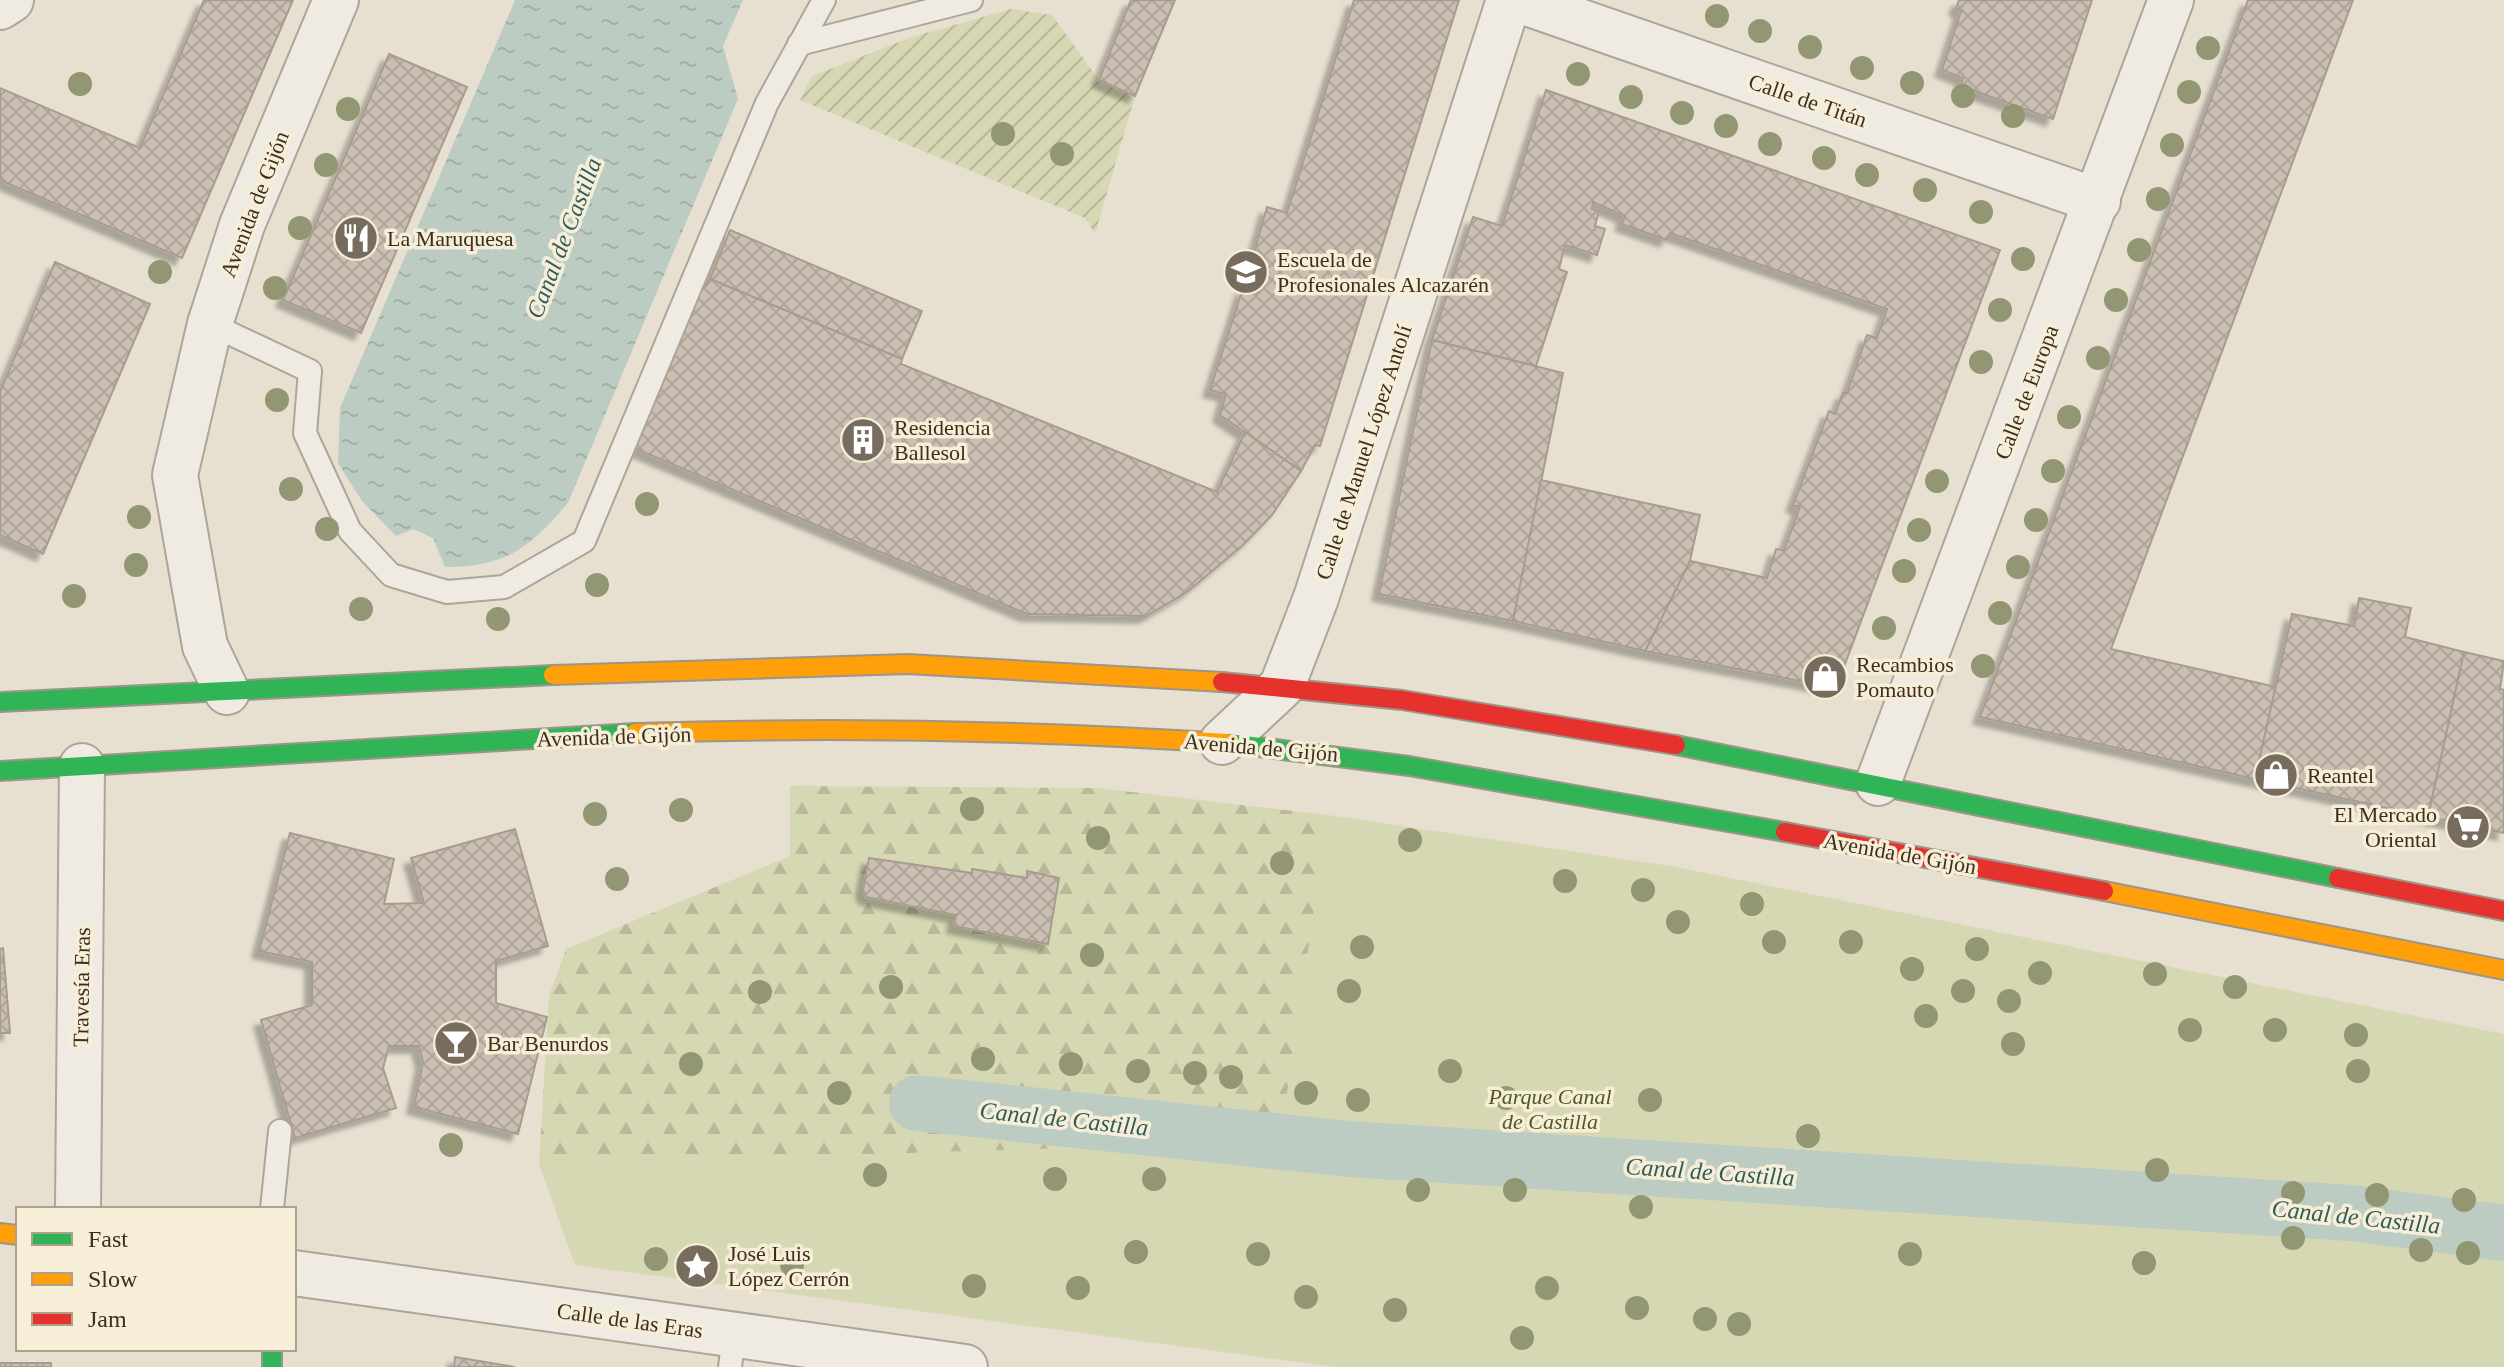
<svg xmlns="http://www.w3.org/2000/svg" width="2504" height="1367" viewBox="0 0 2504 1367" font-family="Georgia,serif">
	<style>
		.forest { fill: url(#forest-firs) }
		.park { fill: #d6d7b3 }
		.garden { fill: url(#garden-furrows) }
		.water { fill: url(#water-ripples) }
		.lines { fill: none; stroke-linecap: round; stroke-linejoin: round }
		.canal { stroke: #bcccc2; stroke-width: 56 }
		.building { fill: url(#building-cross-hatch); stroke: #a89c90; stroke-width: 2; filter: url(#shadow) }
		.lane-casing { stroke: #ada599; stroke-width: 26 }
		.street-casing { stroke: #ada599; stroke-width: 48 }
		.fast-casing { stroke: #9c958a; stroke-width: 22 }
		.slow-casing { stroke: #9c958a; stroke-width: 22 }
		.jam-casing { stroke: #9c958a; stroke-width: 22 }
		.lane { stroke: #efebe3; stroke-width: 22 }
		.street { stroke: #efebe3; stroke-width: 44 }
		.fast { stroke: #30b455; stroke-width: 18 }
		.slow { stroke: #ff9f0a; stroke-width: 18 }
		.jam { stroke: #e5322d; stroke-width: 18 }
		.tree { fill: #929673 }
		.labels { text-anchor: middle; stroke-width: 7; stroke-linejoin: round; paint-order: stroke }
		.street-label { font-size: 22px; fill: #3d2e20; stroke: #f7eed8 }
		.poi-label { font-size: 22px; fill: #3d2e20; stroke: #f7eed8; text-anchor: start }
		.park-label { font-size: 22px; font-style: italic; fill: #4d5a26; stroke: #f7eed8 }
		.water-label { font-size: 24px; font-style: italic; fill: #2f5d5a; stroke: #f7eed8 }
	</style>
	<defs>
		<pattern id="forest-firs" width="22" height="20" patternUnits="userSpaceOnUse" patternTransform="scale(2)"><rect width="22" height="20" fill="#d6d7b3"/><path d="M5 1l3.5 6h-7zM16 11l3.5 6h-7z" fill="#b9b99a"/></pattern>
		<pattern id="garden-furrows" width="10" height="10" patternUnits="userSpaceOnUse" patternTransform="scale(2)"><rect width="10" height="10" fill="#d6d7b3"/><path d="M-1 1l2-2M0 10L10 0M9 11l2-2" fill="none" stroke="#b9b99a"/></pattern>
		<pattern id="water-ripples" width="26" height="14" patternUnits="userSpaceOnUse" patternTransform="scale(2)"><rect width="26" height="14" fill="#bcccc2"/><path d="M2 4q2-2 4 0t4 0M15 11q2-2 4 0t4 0" fill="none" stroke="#a2b0a6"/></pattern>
		<pattern id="building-cross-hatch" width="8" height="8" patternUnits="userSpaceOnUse" patternTransform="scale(2)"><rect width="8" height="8" fill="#cbbfb2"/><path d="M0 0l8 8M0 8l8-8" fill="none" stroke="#afa499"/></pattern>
		<filter id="shadow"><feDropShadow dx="-7" dy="7" stdDeviation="2" flood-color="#0004"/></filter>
	</defs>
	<rect width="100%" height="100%" fill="#e7e0d1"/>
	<!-- forest -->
	<path class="forest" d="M790,786L1098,788L1328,815L1280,1142L539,1164L549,996L566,949L790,856Z"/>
	<!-- park -->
	<path class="park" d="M1328,815L1671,866L2504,1034V1367H1335L575,1265L539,1164L1280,1142Z"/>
	<!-- garden -->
	<path class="garden" d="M1011,9L1052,15L1099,80L1135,96L1095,234L1085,218L800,100L812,76L912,37Z"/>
	<!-- water -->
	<path class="water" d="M515,0H743L723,46L738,99L568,503C529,548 507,567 445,567L433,538L413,529L396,536L362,501L338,463L340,408Z"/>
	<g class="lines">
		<!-- canal -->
		<path class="canal" d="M917,1103L1349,1149L2350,1213L2504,1233"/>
	</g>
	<!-- building -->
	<g class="building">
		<path d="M204,0H293L182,258L0,180V88L140,148Z"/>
		<path d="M1131,0H1175L1135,96L1099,80Z"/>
		<path d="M1354,0H1459L1320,446L1315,445L1301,471L1220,415L1226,394L1210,390L1243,288L1258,293L1266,266L1251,263L1267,207L1287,213Z"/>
		<path d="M1959,0H2092L2053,119L1961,86L1963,78L1942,70L1961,11L1956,8Z"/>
		<path d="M2248,0H2353L2111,649L2276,687L2255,779L1980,717Z"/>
		<path d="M389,54L467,87L361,333L283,300Z"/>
		<path d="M1546,90L2000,250L1836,688L1645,651L1690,561L1767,578L1776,549L1784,550L1800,507L1793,505L1829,411L1835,414L1843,393H1847L1867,335L1877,338L1887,309L1670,233L1667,240L1622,224L1625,216L1593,202L1592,209L1599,211L1595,226L1605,229L1597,255L1565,245L1559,269L1567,272L1536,366L1432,340L1473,217L1502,226Z"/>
		<path d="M730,230L922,311L902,359L710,279Z"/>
		<path d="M55,262L150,304L43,554L0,535V392Z"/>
		<path d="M710,279L902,359L901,364L1217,492L1245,432L1301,471L1272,515L1243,545L1187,592L1146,616L1027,614L634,448L687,308Z"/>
		<path d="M1432,340L1563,373L1513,621L1379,594Z"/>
		<path d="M1541,480L1700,515L1690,561L1645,651L1513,621Z"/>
		<path d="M2359,598L2411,608L2405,637L2464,652L2428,817L2255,779L2292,614L2354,626Z"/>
		<path d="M2464,652L2504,661L2500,689L2504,690V833L2428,817Z"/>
		<path d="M515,829L548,946L496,961V1003L547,1017L518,1134L414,1107L423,1062L419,1046H389L383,1068L396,1108L295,1138L261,1020L312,1005V962L259,951L290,833L394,859L384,904L424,903L411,858Z"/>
		<path d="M869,858L972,873V869L1027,878V871L1059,878L1048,944L954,926L956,915L866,897L863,890Z"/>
		<path d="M3,948L10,1033H0V949Z"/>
		<path d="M455,1357L515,1367H454Z"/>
		<rect x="0" y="1363" width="51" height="4"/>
	</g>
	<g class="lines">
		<!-- lane casing -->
		<g class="lane-casing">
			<g id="lane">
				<path d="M799,44L971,0"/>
				<path d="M210,324L310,371L305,433L350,531L391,575L447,592L504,587L584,541L767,103L824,0"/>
				<path d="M272,1209L280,1131"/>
				<path d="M730,1367L734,1335"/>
			</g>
		</g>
		<!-- street casing -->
		<g class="street-casing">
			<g id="street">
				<path d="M1518,0L2098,201"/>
				<path d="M0,7L11,0"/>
				<path d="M227,692L205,646L175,475L210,324L242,225L336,0"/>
				<path d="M1222,742L1282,686L1316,598L1509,0"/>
				<path d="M1878,783L2171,0"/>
				<path d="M78,1209L82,766"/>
				<path d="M294,1273L965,1367"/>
			</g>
		</g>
		<!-- fast casing -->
		<g class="fast-casing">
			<g id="fast">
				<path d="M0,702L553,675"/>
				<path d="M1227,743L1409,766L1785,832"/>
				<path d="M1676,745L2338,878"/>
				<path d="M0,771L635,733"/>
				<path d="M272,1349V1367"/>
			</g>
		</g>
		<!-- slow casing -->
		<g class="slow-casing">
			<g id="slow">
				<path d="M553,675L908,664L1222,682"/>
				<path d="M635,733C833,727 1029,730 1227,743"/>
				<path d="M2104,891L2504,970"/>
				<path d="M0,1233L18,1235"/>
			</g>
		</g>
		<!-- jam casing -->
		<g class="jam-casing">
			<g id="jam">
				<path d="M1222,682L1402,700L1676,745"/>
				<path d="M1785,832L2104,891"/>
				<path d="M2338,878L2504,911"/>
			</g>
		</g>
		<!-- lane -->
		<use href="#lane" class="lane"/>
		<!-- street -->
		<use href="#street" class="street"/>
		<!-- fast -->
		<use href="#fast" class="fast"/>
		<!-- slow -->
		<use href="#slow" class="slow"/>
		<!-- jam -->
		<use href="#jam" class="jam"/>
	</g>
	<!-- trees -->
	<g class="tree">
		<circle cx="1717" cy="16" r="12"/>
		<circle cx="1760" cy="31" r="12"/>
		<circle cx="1810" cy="47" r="12"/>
		<circle cx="2208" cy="48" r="12"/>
		<circle cx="1862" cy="68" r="12"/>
		<circle cx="1578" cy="74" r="12"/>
		<circle cx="1912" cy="83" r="12"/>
		<circle cx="80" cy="84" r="12"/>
		<circle cx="2189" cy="92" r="12"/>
		<circle cx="1963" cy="96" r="12"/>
		<circle cx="1631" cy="97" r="12"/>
		<circle cx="348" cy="109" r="12"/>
		<circle cx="1682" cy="113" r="12"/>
		<circle cx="2013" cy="116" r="12"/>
		<circle cx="1726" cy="126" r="12"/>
		<circle cx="1003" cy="134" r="12"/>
		<circle cx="1770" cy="144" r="12"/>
		<circle cx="2172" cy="145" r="12"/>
		<circle cx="1062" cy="154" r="12"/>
		<circle cx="1824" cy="158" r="12"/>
		<circle cx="326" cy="165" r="12"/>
		<circle cx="1867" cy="175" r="12"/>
		<circle cx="1925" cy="190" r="12"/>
		<circle cx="2158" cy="199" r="12"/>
		<circle cx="1981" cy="212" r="12"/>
		<circle cx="300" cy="228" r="12"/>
		<circle cx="2139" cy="250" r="12"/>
		<circle cx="2023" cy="259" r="12"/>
		<circle cx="160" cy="272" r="12"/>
		<circle cx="275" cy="288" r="12"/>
		<circle cx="2116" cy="300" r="12"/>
		<circle cx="2000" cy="310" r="12"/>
		<circle cx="2098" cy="358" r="12"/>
		<circle cx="1981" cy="362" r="12"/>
		<circle cx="277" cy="400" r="12"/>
		<circle cx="2069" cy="417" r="12"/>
		<circle cx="2053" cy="471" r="12"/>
		<circle cx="1937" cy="481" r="12"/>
		<circle cx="291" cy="489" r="12"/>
		<circle cx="647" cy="504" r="12"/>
		<circle cx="139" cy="517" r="12"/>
		<circle cx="2036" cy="520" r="12"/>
		<circle cx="327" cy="529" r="12"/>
		<circle cx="1919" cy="530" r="12"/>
		<circle cx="136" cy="565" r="12"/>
		<circle cx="2018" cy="567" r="12"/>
		<circle cx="1904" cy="571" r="12"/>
		<circle cx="597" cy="585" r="12"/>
		<circle cx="74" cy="596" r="12"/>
		<circle cx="361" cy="609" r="12"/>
		<circle cx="2000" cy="613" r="12"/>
		<circle cx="498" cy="619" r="12"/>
		<circle cx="1884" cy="628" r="12"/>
		<circle cx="1983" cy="666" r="12"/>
		<circle cx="972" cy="809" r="12"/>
		<circle cx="681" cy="810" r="12"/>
		<circle cx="595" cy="814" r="12"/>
		<circle cx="1098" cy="838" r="12"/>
		<circle cx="1410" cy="840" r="12"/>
		<circle cx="1282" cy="863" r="12"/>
		<circle cx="617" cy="879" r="12"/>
		<circle cx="1565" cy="881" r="12"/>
		<circle cx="1643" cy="890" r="12"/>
		<circle cx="1752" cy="904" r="12"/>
		<circle cx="1678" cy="922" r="12"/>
		<circle cx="1774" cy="942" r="12"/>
		<circle cx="1851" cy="942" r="12"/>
		<circle cx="1362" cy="947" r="12"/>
		<circle cx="1977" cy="949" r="12"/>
		<circle cx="1092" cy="955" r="12"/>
		<circle cx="1912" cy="969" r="12"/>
		<circle cx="2040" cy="973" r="12"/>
		<circle cx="2155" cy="974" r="12"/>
		<circle cx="891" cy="987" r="12"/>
		<circle cx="2235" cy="987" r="12"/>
		<circle cx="1349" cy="991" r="12"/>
		<circle cx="1963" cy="991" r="12"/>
		<circle cx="760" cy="992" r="12"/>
		<circle cx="2009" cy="1001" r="12"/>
		<circle cx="1926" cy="1016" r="12"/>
		<circle cx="2190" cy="1030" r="12"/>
		<circle cx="2275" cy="1030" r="12"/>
		<circle cx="2356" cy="1035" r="12"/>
		<circle cx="2013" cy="1044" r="12"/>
		<circle cx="983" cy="1059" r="12"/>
		<circle cx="691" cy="1064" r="12"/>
		<circle cx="1071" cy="1064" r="12"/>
		<circle cx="1138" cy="1071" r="12"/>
		<circle cx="1450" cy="1071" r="12"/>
		<circle cx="2358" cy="1071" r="12"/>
		<circle cx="1195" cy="1073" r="12"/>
		<circle cx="1231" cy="1077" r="12"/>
		<circle cx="839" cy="1093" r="12"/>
		<circle cx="1306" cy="1093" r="12"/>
		<circle cx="1506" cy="1098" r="12"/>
		<circle cx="1358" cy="1100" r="12"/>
		<circle cx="1650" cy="1100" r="12"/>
		<circle cx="1808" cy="1136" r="12"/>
		<circle cx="451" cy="1145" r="12"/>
		<circle cx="2157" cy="1170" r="12"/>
		<circle cx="875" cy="1175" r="12"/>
		<circle cx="1055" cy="1179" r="12"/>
		<circle cx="1154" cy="1179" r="12"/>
		<circle cx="1418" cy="1190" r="12"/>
		<circle cx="1515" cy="1190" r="12"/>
		<circle cx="2293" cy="1193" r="12"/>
		<circle cx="2377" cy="1195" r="12"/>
		<circle cx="2464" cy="1200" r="12"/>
		<circle cx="1641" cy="1207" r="12"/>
		<circle cx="2293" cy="1238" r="12"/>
		<circle cx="2421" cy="1250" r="12"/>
		<circle cx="1136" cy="1252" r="12"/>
		<circle cx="2468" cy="1253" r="12"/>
		<circle cx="1258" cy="1254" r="12"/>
		<circle cx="1910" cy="1254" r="12"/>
		<circle cx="656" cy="1259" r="12"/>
		<circle cx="2144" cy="1263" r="12"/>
		<circle cx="792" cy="1265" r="12"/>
		<circle cx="974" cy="1286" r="12"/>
		<circle cx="1078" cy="1288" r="12"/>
		<circle cx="1547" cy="1288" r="12"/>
		<circle cx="1306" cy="1297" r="12"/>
		<circle cx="1637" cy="1308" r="12"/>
		<circle cx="1395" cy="1310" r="12"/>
		<circle cx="1705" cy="1319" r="12"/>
		<circle cx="1739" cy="1324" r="12"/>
		<circle cx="1522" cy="1338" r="12"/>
	</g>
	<!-- icons -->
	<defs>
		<g id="restaurant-disc" transform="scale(2.3)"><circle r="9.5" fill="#786c5e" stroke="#f7eed8"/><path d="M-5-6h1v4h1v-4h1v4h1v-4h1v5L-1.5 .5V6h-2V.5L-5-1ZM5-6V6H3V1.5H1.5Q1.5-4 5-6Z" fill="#fff"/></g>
		<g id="university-disc" transform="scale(2.3)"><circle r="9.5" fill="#786c5e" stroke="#f7eed8"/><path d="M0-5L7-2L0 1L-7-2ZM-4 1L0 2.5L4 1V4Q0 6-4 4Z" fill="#fff"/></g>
		<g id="building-disc" transform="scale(2.3)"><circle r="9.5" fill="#786c5e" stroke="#f7eed8"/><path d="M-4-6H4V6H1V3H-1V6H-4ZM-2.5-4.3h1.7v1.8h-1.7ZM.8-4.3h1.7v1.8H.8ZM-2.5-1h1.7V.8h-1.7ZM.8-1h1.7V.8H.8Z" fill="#fff"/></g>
		<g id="shop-disc" transform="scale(2.3)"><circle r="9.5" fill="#786c5e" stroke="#f7eed8"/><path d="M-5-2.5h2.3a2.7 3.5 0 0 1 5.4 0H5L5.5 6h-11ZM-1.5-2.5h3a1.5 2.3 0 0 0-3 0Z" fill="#fff"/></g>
		<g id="supermarket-disc" transform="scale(2.3)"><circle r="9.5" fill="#786c5e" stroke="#f7eed8"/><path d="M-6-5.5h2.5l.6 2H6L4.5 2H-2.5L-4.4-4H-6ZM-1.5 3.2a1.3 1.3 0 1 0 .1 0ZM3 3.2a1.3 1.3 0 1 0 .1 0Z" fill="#fff"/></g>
		<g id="bar-disc" transform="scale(2.3)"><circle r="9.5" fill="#786c5e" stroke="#f7eed8"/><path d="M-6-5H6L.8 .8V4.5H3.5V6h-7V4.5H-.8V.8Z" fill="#fff"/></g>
		<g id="sight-disc" transform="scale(2.3)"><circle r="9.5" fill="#786c5e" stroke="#f7eed8"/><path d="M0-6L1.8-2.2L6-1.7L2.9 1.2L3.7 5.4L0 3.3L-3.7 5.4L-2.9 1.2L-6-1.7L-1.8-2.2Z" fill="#fff"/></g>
	</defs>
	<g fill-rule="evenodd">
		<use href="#restaurant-disc" x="356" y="238"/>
		<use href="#university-disc" x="1246" y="272"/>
		<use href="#building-disc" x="863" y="440"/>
		<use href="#shop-disc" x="1825" y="677"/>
		<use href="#shop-disc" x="2276" y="775"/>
		<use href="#supermarket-disc" x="2468" y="827"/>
		<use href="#bar-disc" x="456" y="1043"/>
		<use href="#sight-disc" x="697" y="1266"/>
	</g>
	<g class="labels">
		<!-- street labels -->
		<g class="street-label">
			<text transform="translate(1808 100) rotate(19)" y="8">Calle de Titán</text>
			<text transform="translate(254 204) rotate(-69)" y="8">Avenida de Gijón</text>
			<text transform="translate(2026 392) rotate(-69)" y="8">Calle de Europa</text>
			<text transform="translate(1363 452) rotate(-72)" y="8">Calle de Manuel López Antolí</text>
			<text transform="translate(614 736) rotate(-2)" y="8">Avenida de Gijón</text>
			<text transform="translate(1261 747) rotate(5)" y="8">Avenida de Gijón</text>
			<text transform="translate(1900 853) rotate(10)" y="8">Avenida de Gijón</text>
			<text transform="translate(81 987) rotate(-89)" y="8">Travesía Eras</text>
			<text transform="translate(630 1320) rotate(8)" y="8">Calle de las Eras</text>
		</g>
		<!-- poi labels -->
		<g class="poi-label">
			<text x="387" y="246">La Maruquesa</text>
			<text x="1277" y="267">Escuela de<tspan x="1277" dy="25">Profesionales Alcazarén</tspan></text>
			<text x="894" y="435">Residencia<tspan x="894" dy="25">Ballesol</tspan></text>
			<text x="1856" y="672">Recambios<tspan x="1856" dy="25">Pomauto</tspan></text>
			<text x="2307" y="783">Reantel</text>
			<text x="2437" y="822" text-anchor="end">El Mercado<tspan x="2437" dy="25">Oriental</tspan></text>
			<text x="487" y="1051">Bar Benurdos</text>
			<text x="728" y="1261">José Luis<tspan x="728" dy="25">López Cerrón</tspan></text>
		</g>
		<!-- park labels -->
		<g class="park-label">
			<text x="1550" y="1104">Parque Canal<tspan x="1550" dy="25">de Castilla</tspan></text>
		</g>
		<!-- water labels -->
		<g class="water-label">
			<text transform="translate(564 238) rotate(-69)" y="8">Canal de Castilla</text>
			<text transform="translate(1064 1119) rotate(6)" y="8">Canal de Castilla</text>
			<text transform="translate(1710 1172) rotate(4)" y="8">Canal de Castilla</text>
			<text transform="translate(2356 1217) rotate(6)" y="8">Canal de Castilla</text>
		</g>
	</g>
	<!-- legend -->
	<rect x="16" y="1207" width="280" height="144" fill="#f7eed8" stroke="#ada18e" stroke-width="2"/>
	<rect x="32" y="1233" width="40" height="12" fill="#30b455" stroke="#ada18e" stroke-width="2"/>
	<text x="88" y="1247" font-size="24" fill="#3d2e20">Fast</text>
	<rect x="32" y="1273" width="40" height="12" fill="#ff9f0a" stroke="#ada18e" stroke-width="2"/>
	<text x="88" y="1287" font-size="24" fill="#3d2e20">Slow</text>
	<rect x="32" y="1313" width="40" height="12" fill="#e5322d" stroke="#ada18e" stroke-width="2"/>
	<text x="88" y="1327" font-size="24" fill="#3d2e20">Jam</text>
</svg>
